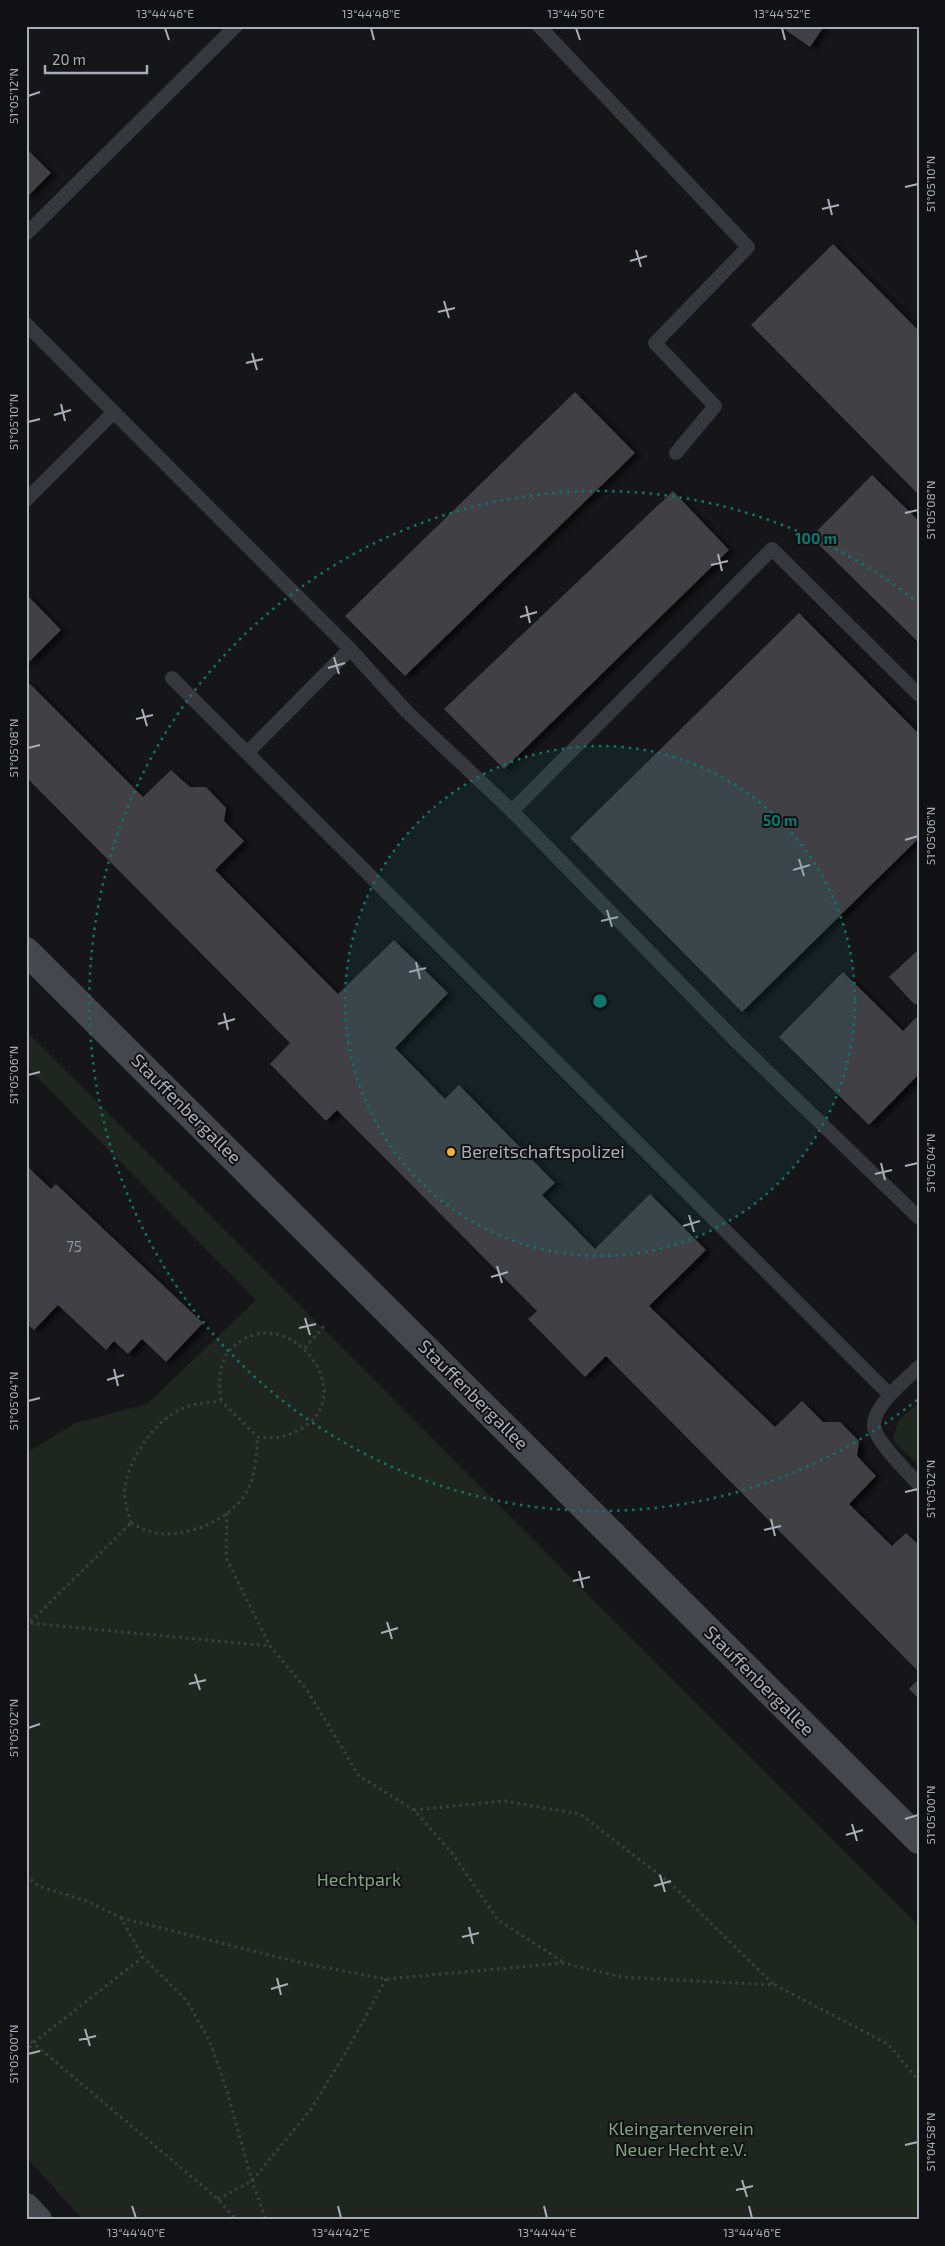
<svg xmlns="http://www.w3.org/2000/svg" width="945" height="2246" viewBox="0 0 945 2246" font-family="'Exo 2',sans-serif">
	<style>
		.green { fill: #1e261f }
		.building { fill: #404145; filter: url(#shadow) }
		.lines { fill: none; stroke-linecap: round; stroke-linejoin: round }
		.path { stroke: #3d3f44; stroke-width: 3; stroke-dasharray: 2.5 4; stroke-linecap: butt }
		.lane { stroke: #37383d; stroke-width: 14 }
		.secondary { stroke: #45474d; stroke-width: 28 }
		.ticks { fill: none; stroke: #a8adb8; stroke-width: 2 }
		.ring { fill: none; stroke: #0f766e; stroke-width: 2.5; stroke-dasharray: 2.5 5 }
		.poi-dot { fill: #f2b134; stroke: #111113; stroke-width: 2 }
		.labels { text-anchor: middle; stroke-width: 4; stroke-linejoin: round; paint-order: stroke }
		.number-label { font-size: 15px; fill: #8e929b }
		.street-label { font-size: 18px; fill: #a8adb8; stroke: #111113 }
		.poi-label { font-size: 18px; fill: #a8adb8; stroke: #111113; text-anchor: start }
		.park-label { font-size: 18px; fill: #7fa381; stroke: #111113 }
		.centre { fill: #0f766e; stroke: #111113; stroke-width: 2.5 }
		.ring-label { font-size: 15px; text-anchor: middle; font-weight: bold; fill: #0f766e; stroke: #111113; stroke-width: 4; stroke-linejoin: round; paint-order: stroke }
		.neatline { fill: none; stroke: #a8adb8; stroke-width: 2 }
		.ticks-label { font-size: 12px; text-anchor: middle; fill: #a8adb8 }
	</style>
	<defs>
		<filter id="shadow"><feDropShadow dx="5.5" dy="3" stdDeviation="2.5" flood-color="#0009"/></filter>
	</defs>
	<rect width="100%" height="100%" fill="#161618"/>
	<!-- green -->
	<g class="green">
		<path d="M26,1031L919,1926V2220H83L26,2157V1451L28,1452L75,1423L147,1404L256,1300L26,1066Z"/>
		<path d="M919,1402V1466L893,1440L898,1421Z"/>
	</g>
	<!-- building -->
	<g class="building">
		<path d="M780,26H824L810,47Z"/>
		<path d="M26,148L51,173L26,198Z"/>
		<path d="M833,244L919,331V495L751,325Z"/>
		<path d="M575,392L635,453L405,676L345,616Z"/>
		<path d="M872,475L919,521V643L811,537Z"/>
		<path d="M673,491L729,550L504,769L444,709Z"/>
		<path d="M26,594L61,630L26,665Z"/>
		<path d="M799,613L919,734V838L742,1012L570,838Z"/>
		<path d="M26,680L143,797L171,770L190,787H206L226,808L224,821L244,841L215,870L338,994L394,940L448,993L395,1048L445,1099L459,1085L555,1183L542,1195L595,1249L650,1194L706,1250L649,1306L775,1427L802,1401L823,1422H840L859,1441L857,1456L876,1476L849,1504L892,1546L906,1533L919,1545V1672L606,1356L585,1377L528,1319L537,1311L337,1110L326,1121L270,1064L290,1043L26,777Z"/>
		<path d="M919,949V1002L915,1005L889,977Z"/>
		<path d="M843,972L903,1031L919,1015V1074L869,1125L779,1037Z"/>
		<path d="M29,1168L51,1189L56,1184L203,1323L166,1362L142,1339L128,1354L114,1341L106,1350L58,1305L34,1330L26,1323V1170Z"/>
		<path d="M919,1679V1699L909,1689Z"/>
	</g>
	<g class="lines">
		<!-- path -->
		<g class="path">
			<path d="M305,1348L326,1324"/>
			<path d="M227,1513L226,1558L270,1646L307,1690L359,1776L414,1810L452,1853L498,1920L563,1962"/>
			<path d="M131,1523C128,1512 123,1498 125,1486C131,1455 156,1418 186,1407C197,1403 210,1403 221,1401L258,1437C265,1437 273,1438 280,1437C290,1435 300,1430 308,1424C353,1389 294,1311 244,1339C218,1354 218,1374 221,1401"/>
			<path d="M131,1523C139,1527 148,1532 156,1533C187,1538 230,1520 246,1493C256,1476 256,1455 258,1437"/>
			<path d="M26,1619L29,1623L270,1646"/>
			<path d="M26,1626L131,1523"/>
			<path d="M414,1810L504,1801L580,1814L670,1883L774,1985"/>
			<path d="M26,1875L38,1886L87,1901L121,1918L143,1957L187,2001L210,2042L227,2091L252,2181L266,2220"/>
			<path d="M121,1918L302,1963L386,1979L564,1963L621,1977L775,1985L888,2044L919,2081"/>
			<path d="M26,2037L218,2199L236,2220"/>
			<path d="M26,2053L33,2043L143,1957"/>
			<path d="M218,2199L252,2181L311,2109L349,2047L386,1979"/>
		</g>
		<!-- lane -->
		<g class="lane">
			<path d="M539,26L748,247L655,343L715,406L676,453"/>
			<path d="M26,234L236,26"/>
			<path d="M26,324L350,649L407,712L512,811L737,1042L919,1218"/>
			<path d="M26,500L114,412"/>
			<path d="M172,678L890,1395"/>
			<path d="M247,753L350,649"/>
			<path d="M512,811L772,549L919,695"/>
			<path d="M919,1367C905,1380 872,1407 874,1427C877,1443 908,1472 919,1485"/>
		</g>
		<!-- secondary -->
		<g class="secondary">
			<path d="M26,951L919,1840"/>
			<path d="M26,2207L38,2220"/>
		</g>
	</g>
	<!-- ticks -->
	<path class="ticks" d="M165,28L169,40M371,28L374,40M576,28L580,40M782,28L785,40M28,96L40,92M905,187L918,184M828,199L832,215M822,209L839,205M636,250L641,267M630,261L647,256M444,301L449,318M438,312L455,308M252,353L257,370M246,363L263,359M61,404L65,421M54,415L71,410M28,422L40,419M905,513L918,510M718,554L722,571M711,565L728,561M526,606L530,623M520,617L537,612M334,657L339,674M328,668L345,663M142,709L147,726M136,719L153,715M28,748L40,745M905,840L918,836M799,859L804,876M793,870L810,865M607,910L612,927M601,921L618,917M416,962L420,979M409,972L426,968M224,1013L228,1030M218,1024L235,1019M28,1075L40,1072M881,1163L885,1180M905,1166L918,1163M875,1174L892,1170M689,1215L694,1232M683,1226L700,1221M497,1266L502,1283M491,1277L508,1272M305,1318L310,1335M299,1328L316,1324M114,1369L118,1386M107,1380L124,1375M28,1401L40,1398M905,1492L918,1489M771,1519L775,1536M764,1530L781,1526M579,1571L583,1588M573,1581L590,1577M387,1622L392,1639M381,1633L398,1628M195,1674L200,1690M189,1684L206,1680M28,1728L40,1724M905,1819L918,1815M852,1824L857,1841M846,1835L863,1830M660,1875L665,1892M654,1886L671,1881M469,1927L473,1944M462,1937L479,1933M277,1978L281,1995M271,1989L288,1984M85,2029L90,2046M79,2040L96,2036M28,2054L40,2051M905,2145L918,2142M742,2180L747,2197M736,2190L753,2186M132,2206L136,2218M338,2206L341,2218M544,2206L547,2218M749,2206L752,2218"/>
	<!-- distance rings -->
	<circle cx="600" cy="1001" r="255" fill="#0f766e" fill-opacity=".12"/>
	<g class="ring">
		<circle cx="600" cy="1001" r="255"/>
		<path d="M917 1400A510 510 0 1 1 917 602"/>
	</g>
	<!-- markers -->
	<circle class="poi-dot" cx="451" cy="1152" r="5"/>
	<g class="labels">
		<!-- number labels -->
		<g class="number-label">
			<text x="74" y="1252">75</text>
		</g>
		<!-- street labels -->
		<g class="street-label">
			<text transform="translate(186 1109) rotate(45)" y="6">Stauffenbergallee</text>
			<text transform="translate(473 1395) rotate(45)" y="6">Stauffenbergallee</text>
			<text transform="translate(759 1681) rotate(45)" y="6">Stauffenbergallee</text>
		</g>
		<!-- poi labels -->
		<g class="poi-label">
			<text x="461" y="1158">Bereitschaftspolizei</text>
		</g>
		<!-- park labels -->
		<g class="park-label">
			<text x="359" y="1886">Hechtpark</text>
			<text x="681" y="2135">Kleingartenverein<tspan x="681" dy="21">Neuer Hecht e.V.</tspan></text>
		</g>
	</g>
	<circle cx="600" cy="1001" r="8" class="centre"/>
	<g class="ring-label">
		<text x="816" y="544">100 m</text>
		<text x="780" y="826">50 m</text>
	</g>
	<!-- border -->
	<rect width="945" height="2246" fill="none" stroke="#111113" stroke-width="55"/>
	<!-- scale -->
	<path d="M45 65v8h102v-8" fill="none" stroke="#a8adb8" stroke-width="2.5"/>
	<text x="52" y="65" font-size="15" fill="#a8adb8" stroke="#111113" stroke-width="4" paint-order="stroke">20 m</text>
	<rect x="28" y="28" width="890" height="2190" class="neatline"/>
	<g class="ticks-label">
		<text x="165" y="18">13°44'46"E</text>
		<text x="371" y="18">13°44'48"E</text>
		<text x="576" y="18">13°44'50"E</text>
		<text x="782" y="18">13°44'52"E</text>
		<text transform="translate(14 96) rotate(-90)" y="4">51°05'12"N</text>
		<text transform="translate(931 184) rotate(-90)" y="4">51°05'10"N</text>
		<text transform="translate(14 422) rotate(-90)" y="4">51°05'10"N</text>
		<text transform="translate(931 510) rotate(-90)" y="4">51°05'08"N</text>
		<text transform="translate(14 748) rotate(-90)" y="4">51°05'08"N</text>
		<text transform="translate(931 836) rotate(-90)" y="4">51°05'06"N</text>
		<text transform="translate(14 1075) rotate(-90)" y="4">51°05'06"N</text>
		<text transform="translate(931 1163) rotate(-90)" y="4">51°05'04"N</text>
		<text transform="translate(14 1401) rotate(-90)" y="4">51°05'04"N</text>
		<text transform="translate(931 1489) rotate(-90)" y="4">51°05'02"N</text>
		<text transform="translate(14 1728) rotate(-90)" y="4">51°05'02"N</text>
		<text transform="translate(931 1815) rotate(-90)" y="4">51°05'00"N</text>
		<text transform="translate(14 2054) rotate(-90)" y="4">51°05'00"N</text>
		<text transform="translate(931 2142) rotate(-90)" y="4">51°04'58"N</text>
		<text x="136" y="2237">13°44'40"E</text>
		<text x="341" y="2237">13°44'42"E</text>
		<text x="547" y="2237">13°44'44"E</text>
		<text x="752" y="2237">13°44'46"E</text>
	</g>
</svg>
